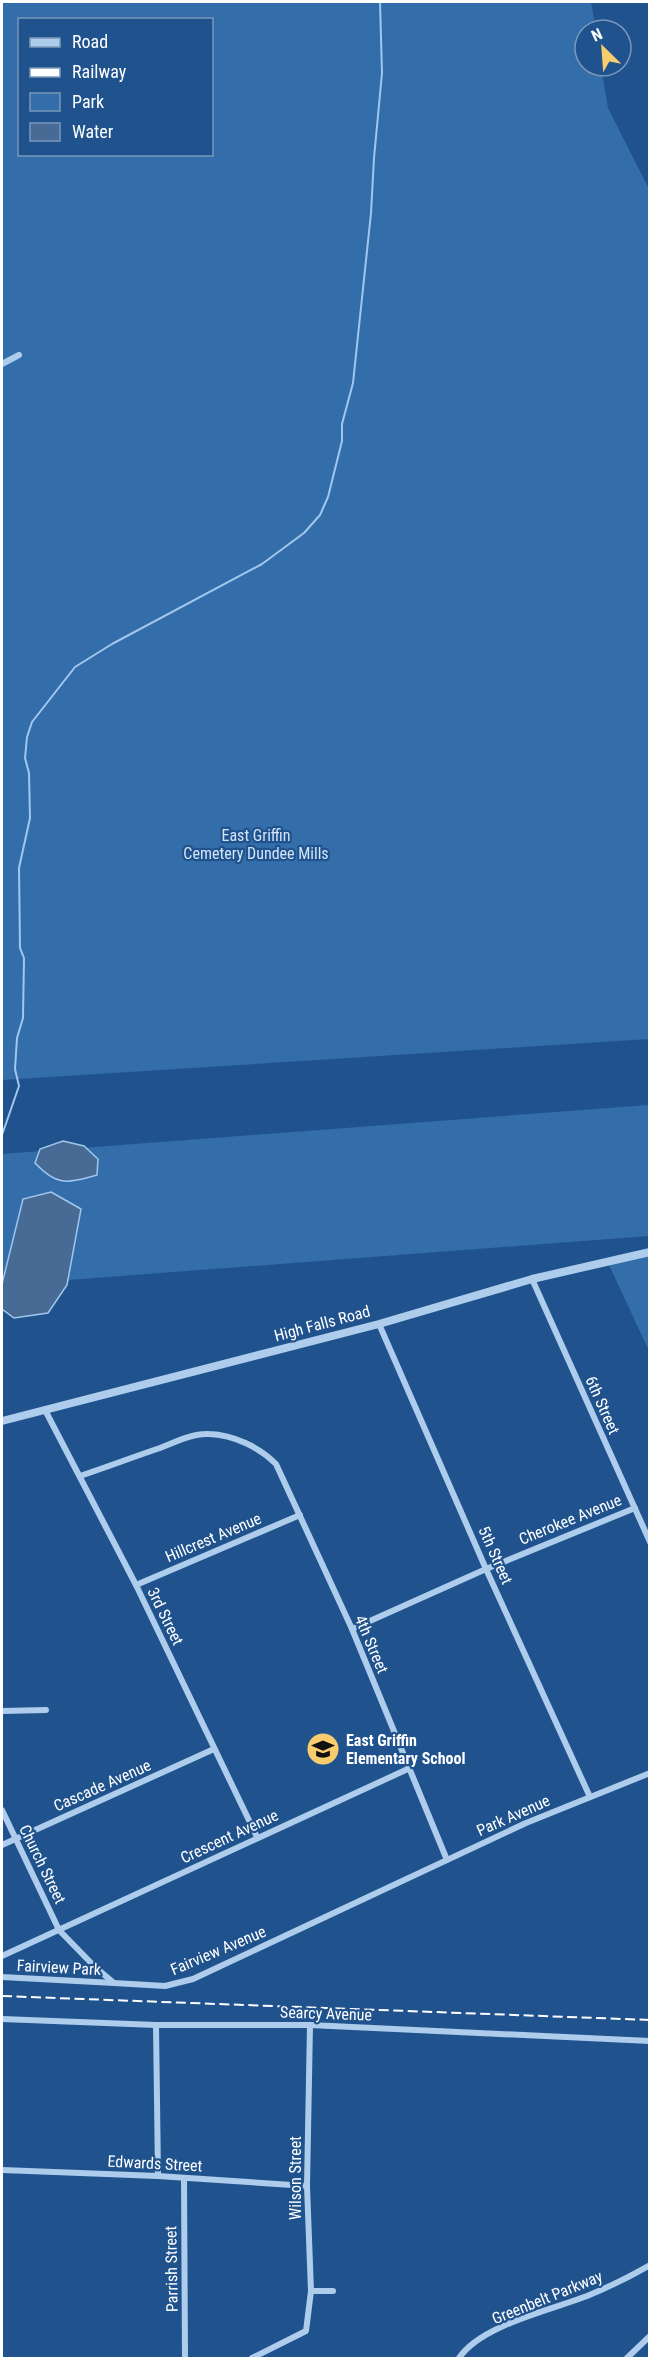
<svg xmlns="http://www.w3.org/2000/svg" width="651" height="2360" viewBox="0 0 651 2360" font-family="'Roboto Condensed',sans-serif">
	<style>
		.green { fill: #336daa; fill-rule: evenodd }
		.water { fill: #476b94; stroke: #a1c7ed; stroke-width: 1.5 }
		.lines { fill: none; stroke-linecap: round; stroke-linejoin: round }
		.stream { stroke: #a1c7ed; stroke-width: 2 }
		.minor { stroke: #aeccec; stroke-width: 6 }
		.tertiary { stroke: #aeccec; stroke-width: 8 }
		.rail { stroke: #fff; stroke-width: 2; stroke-dasharray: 10 4.5; stroke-linecap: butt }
		.labels { text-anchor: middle; stroke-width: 4.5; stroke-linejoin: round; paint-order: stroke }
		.park-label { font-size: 16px; fill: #d3e5f9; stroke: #20538d }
		.street-label { font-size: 16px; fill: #fff; stroke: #20538d }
		.poi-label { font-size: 16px; font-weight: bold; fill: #fff; stroke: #20538d; text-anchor: start }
	</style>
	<rect width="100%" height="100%" fill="#20538d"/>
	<!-- green -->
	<g class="green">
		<path d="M2,2H591L596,30H585V66H601L608,108L649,189V1039L2,1080ZM20,20H212V154H20Z"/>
		<path d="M648,1105L649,1236L2,1285V1154Z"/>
		<path d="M649,1255V1351L609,1265Z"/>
	</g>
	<!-- water -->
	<g class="water">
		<path d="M63,1141L84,1146L98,1159L97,1175C67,1183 58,1187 35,1163L40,1149Z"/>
		<path d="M51,1192L81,1209L67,1285L48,1313L14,1318L2,1309V1284L23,1199Z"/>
	</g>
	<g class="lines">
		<!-- stream -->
		<path class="stream" d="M2,1135L19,1086L15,1069L17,1038L23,1018L24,958L20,948L19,868L30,818L29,773L25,758L27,737L32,722L75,667L112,644L262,564L304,533L320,515L328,497L342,441V424L353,383L371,213L374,158L382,73L380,2"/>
		<!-- minor -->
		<g class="minor">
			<path d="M2,364L19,355"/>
			<path d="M532,1279L650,1542"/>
			<path d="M379,1324L486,1569L590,1797"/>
			<path d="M45,1410L136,1585L257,1837"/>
			<path d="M80,1476C107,1467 133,1457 160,1448C175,1442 193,1433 209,1434C234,1435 259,1447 276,1464L352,1629L447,1860"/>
			<path d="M136,1585L300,1515"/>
			<path d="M352,1629L486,1569L635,1508"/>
			<path d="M2,1711L46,1710"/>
			<path d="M2,1810L59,1930L95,1967L114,1983L165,1986L193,1979L526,1823L650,1773"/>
			<path d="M2,1845L214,1749"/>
			<path d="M2,1956L410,1768"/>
			<path d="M2,1977L114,1983"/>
			<path d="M2,2019L156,2025H310L650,2041"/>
			<path d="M156,2025L158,2176"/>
			<path d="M2,2170L158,2176L307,2186"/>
			<path d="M184,2178L185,2358"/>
			<path d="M311,2291H333"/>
			<path d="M252,2358L306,2331L311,2291L307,2186L310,2025"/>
			<path d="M459,2358C481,2325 551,2310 587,2296C609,2287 629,2277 650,2265"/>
			<path d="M627,2358L650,2336"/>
		</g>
		<!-- tertiary -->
		<path class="tertiary" d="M2,1421L379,1324L532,1279L650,1252"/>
		<!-- rail -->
		<path class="rail" d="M2,1996L650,2020"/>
	</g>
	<!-- icons -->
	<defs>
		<g id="school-disc" transform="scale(1.725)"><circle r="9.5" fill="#f9cd6e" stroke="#20538d"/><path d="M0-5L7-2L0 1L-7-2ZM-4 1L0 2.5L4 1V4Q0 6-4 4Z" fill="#111"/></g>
	</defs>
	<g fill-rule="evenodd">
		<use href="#school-disc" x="323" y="1749"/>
	</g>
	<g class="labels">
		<!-- park labels -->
		<g class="park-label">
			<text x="256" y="841">East Griffin<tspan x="256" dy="18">Cemetery Dundee Mills</tspan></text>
		</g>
		<!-- street labels -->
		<g class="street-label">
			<text transform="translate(322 1323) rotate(-15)" y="6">High Falls Road</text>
			<text transform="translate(603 1405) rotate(66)" y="6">6th Street</text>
			<text transform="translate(570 1519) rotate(-22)" y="6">Cherokee Avenue</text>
			<text transform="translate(213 1537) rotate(-23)" y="6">Hillcrest Avenue</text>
			<text transform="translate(496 1555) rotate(66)" y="6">5th Street</text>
			<text transform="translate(166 1616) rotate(64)" y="6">3rd Street</text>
			<text transform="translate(372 1644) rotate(67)" y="6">4th Street</text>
			<text transform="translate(102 1785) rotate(-24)" y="6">Cascade Avenue</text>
			<text transform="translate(513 1815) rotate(-24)" y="6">Park Avenue</text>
			<text transform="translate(229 1836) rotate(-25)" y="6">Crescent Avenue</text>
			<text transform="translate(43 1864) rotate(64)" y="6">Church Street</text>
			<text transform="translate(218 1950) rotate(-23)" y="6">Fairview Avenue</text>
			<text transform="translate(59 1967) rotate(3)" y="6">Fairview Park</text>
			<text transform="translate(326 2013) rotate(2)" y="6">Searcy Avenue</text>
			<text transform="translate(155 2163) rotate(3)" y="6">Edwards Street</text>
			<text transform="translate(295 2178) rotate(-90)" y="6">Wilson Street</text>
			<text transform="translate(171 2269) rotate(-91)" y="6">Parrish Street</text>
			<text transform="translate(547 2297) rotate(-22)" y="6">Greenbelt Parkway</text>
		</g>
		<!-- poi labels -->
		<g class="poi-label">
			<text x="346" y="1746">East Griffin<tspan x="346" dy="18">Elementary School</tspan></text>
		</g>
	</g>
	<!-- border -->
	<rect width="651" height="2360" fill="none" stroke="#ffffff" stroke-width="6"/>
	<!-- legend -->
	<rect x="18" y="18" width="195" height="138" fill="#20538d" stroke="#7998bb" stroke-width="1.5"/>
	<rect x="30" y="38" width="30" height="9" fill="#aeccec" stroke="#7998bb" stroke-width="1.5"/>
	<text x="72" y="48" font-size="18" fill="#ffffff">Road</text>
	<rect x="30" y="68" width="30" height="9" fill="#ffffff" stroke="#7998bb" stroke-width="1.5"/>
	<text x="72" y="78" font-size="18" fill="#ffffff">Railway</text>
	<rect x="30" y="93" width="30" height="18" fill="#336daa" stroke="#7998bb" stroke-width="1.5"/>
	<text x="72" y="108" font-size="18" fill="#ffffff">Park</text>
	<rect x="30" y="123" width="30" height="18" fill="#476b94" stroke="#7998bb" stroke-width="1.5"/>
	<text x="72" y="138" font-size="18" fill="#ffffff">Water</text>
	<!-- north arrow -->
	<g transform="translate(603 48) rotate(335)"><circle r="28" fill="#20538d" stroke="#7998bb" stroke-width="1.5"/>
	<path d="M0-4.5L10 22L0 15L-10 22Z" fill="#f9cd6e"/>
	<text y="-9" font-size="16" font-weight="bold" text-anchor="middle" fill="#ffffff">N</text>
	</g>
</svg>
